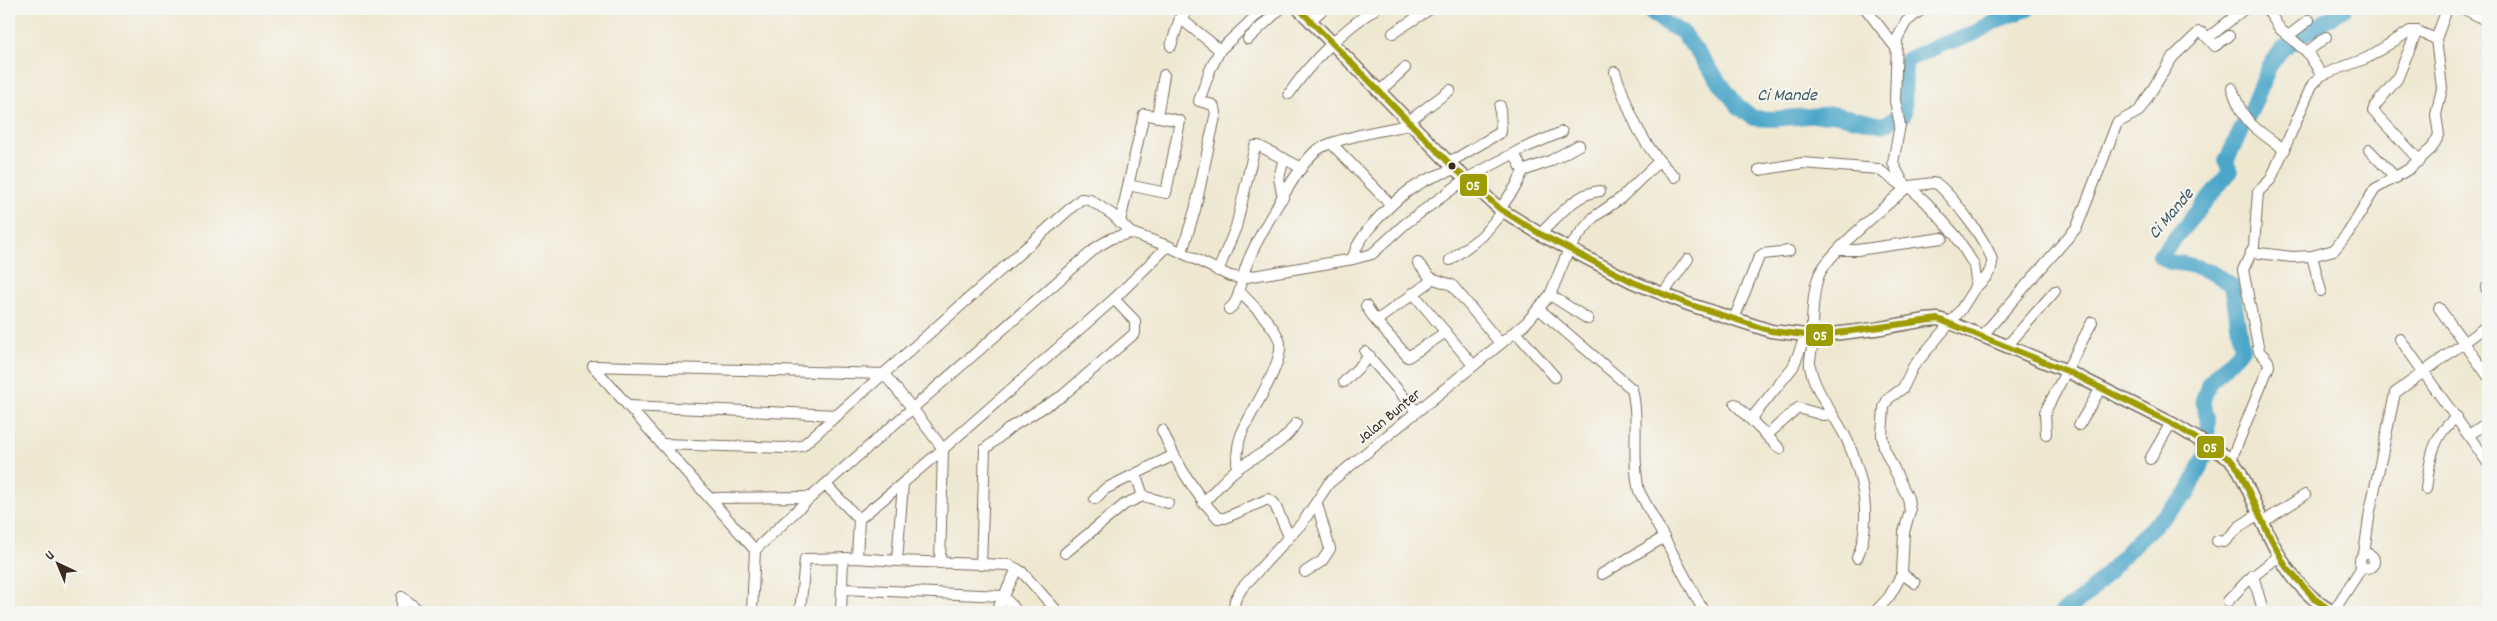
<svg xmlns="http://www.w3.org/2000/svg" width="2497" height="621" viewBox="0 0 2497 621" font-family="Dekko,sans-serif">
	<style>
		.lines { fill: none; stroke-linecap: round; stroke-linejoin: round }
		.river { stroke: #4ca6c9; stroke-width: 16 }
		.minor-casing { stroke: #7a6c5d; stroke-width: 12 }
		.major-casing { stroke: #7a6c5d; stroke-width: 15 }
		.minor { stroke: #fff; stroke-width: 10 }
		.major { stroke: #fff; stroke-width: 12 }
		.bus-1-casing { stroke: #f6f6f2; stroke-width: 10 }
		.bus-1 { stroke: #9e9c04; stroke-width: 6 }
		.bus-dot { fill: #3b2a1e; stroke: #f6f6f2; stroke-width: 2 }
		.labels { text-anchor: middle; stroke-width: 4; stroke-linejoin: round; paint-order: stroke }
		.street-label { font-size: 16px; fill: #3b2a1e; stroke: #f6f6f2 }
		.water-label { font-size: 18px; font-style: italic; fill: #425c62; stroke: #f6f6f2 }
		.line-badge { stroke: #f6f6f2; stroke-width: 2 }
		.badge-label { font-size: 14px; text-anchor: middle; font-weight: bold; fill: #fff }
	</style>
	<rect width="100%" height="100%" fill="#f6f6f2"/>
	<filter id="ink" filterUnits="userSpaceOnUse"><feTurbulence type="fractalNoise" baseFrequency=".02" numOctaves="2"/><feDisplacementMap in="SourceGraphic" scale="10" xChannelSelector="R" yChannelSelector="G"/><feConvolveMatrix kernelMatrix="1 2 1 2 8 2 1 2 1" color-interpolation-filters="sRGB"/></filter>
	<filter id="wash" filterUnits="userSpaceOnUse"><feTurbulence type="fractalNoise" baseFrequency=".0096" numOctaves="4" result="noise"/><feDisplacementMap in="SourceGraphic" scale="20" xChannelSelector="R" yChannelSelector="G"/><feGaussianBlur stdDeviation="1.12" result="paint"/><feColorMatrix in="noise" values="0 0 0 0 0 0 0 0 0 0 0 0 0 0 0 0 0 1.4 0 .05"/><feComposite in="paint" operator="in"/></filter>
	<g filter="url(#wash)">
		<rect width="100%" height="100%" fill="#efe8d1"/>
		<g class="lines">
			<!-- river -->
			<g class="river">
				<path d="M1648,9L1665,23L1682,32L1737,105L1753,118L1772,119L1833,114L1883,125L1904,114L1905,67L1907,60L1940,45L1973,34L1997,20L2028,9"/>
				<path d="M2062,612L2086,596L2136,542L2186,496L2206,454L2208,422L2203,400L2209,383L2242,349L2232,286C2221,275 2200,267 2185,264C2174,262 2169,264 2160,256L2230,172L2226,161L2254,104L2269,67L2282,49L2344,9"/>
			</g>
		</g>
	</g>
	<g filter="url(#ink)">
		<g class="lines">
			<!-- minor casing -->
			<g class="minor-casing">
				<g id="minor">
					<path d="M1866,9L1896,48"/>
					<path d="M2267,9L2280,29L2307,52L2322,75"/>
					<path d="M2464,9L2488,21"/>
					<path d="M1180,18L1220,50"/>
					<path d="M1310,21L1323,9"/>
					<path d="M2417,31L2397,79L2375,106L2373,111L2420,161"/>
					<path d="M1393,33L1430,9"/>
					<path d="M2288,36L2309,20"/>
					<path d="M2208,38L2244,9"/>
					<path d="M1248,39L1280,9"/>
					<path d="M1171,46L1180,18L1190,9"/>
					<path d="M2307,52L2326,37"/>
					<path d="M1615,72C1630,114 1641,146 1675,177"/>
					<path d="M2232,88C2244,125 2255,128 2285,150"/>
					<path d="M1380,91L1405,68"/>
					<path d="M1289,94C1311,61 1343,30 1375,9"/>
					<path d="M1157,117L1164,75"/>
					<path d="M1410,120L1450,90"/>
					<path d="M1332,144L1391,205"/>
					<path d="M2369,150L2396,178"/>
					<path d="M1517,159L1523,171L1550,161L1579,145"/>
					<path d="M1448,161L1457,158L1501,132L1500,106"/>
					<path d="M1759,170L1803,163L1878,169L1903,187L1933,183L1937,184C1949,192 1994,250 1992,263C1991,275 1982,281 1974,289"/>
					<path d="M1283,198L1279,178L1284,158"/>
					<path d="M1500,209L1516,186L1523,171"/>
					<path d="M1120,222L1144,114L1180,121L1166,193L1128,185"/>
					<path d="M1540,234C1557,218 1575,193 1600,191"/>
					<path d="M1840,250H1857L1942,238"/>
					<path d="M1182,252L1195,210L1216,112L1213,105L1199,101L1210,70L1220,50L1263,9"/>
					<path d="M2251,252L2292,257L2312,256L2334,250L2348,233L2375,189L2409,169L2432,148L2439,135L2436,115L2442,88L2436,39L2447,9"/>
					<path d="M2312,256L2321,291"/>
					<path d="M1353,259C1356,235 1398,196 1419,184C1430,177 1443,173 1455,169"/>
					<path d="M1450,260L1482,236L1503,211"/>
					<path d="M1218,271L1236,227L1255,146H1259L1302,168"/>
					<path d="M1431,278L1452,285L1500,343"/>
					<path d="M2486,288L2488,291"/>
					<path d="M1413,293L1473,365"/>
					<path d="M1550,295L1588,319"/>
					<path d="M1662,295L1688,259"/>
					<path d="M1366,306L1376,321L1427,284L1431,278L1418,263"/>
					<path d="M2439,308L2488,376"/>
					<path d="M1229,309C1241,301 1241,277 1247,264C1255,242 1300,162 1317,150C1334,138 1391,129 1413,124"/>
					<path d="M1539,309L1632,389C1640,422 1631,457 1639,491L1704,612"/>
					<path d="M1734,319L1759,257L1763,254L1789,251"/>
					<path d="M1376,321L1408,357L1446,332"/>
					<path d="M1515,331L1555,377"/>
					<path d="M1811,336C1813,317 1812,292 1819,275C1830,251 1885,207 1906,188"/>
					<path d="M1815,336C1813,345 1809,357 1810,366C1815,394 1837,417 1848,442C1863,477 1873,521 1857,558"/>
					<path d="M1982,336L2077,227L2117,123L2139,111L2172,58L2199,32L2203,33L2215,46L2229,36"/>
					<path d="M2400,339L2488,463"/>
					<path d="M2007,346L2055,291"/>
					<path d="M1365,352L1416,411"/>
					<path d="M1344,382L1370,356"/>
					<path d="M1735,404L1780,449"/>
					<path d="M628,406L838,415"/>
					<path d="M1751,419L1793,367L1806,335"/>
					<path d="M2079,425L2101,388"/>
					<path d="M1162,430C1176,462 1194,493 1218,518H1225L1268,499L1274,503L1289,536"/>
					<path d="M2046,434L2045,412L2092,322"/>
					<path d="M1767,435L1798,408L1823,415L1832,414"/>
					<path d="M2469,435L2488,422"/>
					<path d="M662,444L785,448L802,446L1081,199L1090,200L1113,215L1131,233L1168,246L1230,276L1241,278L1353,259L1372,254L1405,224L1466,179L1522,149L1562,132"/>
					<path d="M2150,459L2171,423"/>
					<path d="M2231,460L2269,366L2268,361L2259,351L2243,270L2254,246L2258,192L2271,179L2312,85L2322,75L2367,58L2410,31H2417L2436,39"/>
					<path d="M1237,469C1237,457 1237,446 1241,435C1250,412 1283,366 1280,343C1277,327 1251,304 1240,292"/>
					<path d="M826,485L859,519"/>
					<path d="M2426,489C2430,460 2432,435 2457,417"/>
					<path d="M1143,496L1168,503"/>
					<path d="M709,498L811,497"/>
					<path d="M1095,499L1105,489L1174,455"/>
					<path d="M1203,503C1214,492 1225,478 1237,469C1258,453 1282,447 1296,423"/>
					<path d="M2263,522L2305,495"/>
					<path d="M2217,541L2224,542L2240,526L2260,513"/>
					<path d="M755,550L811,497L1097,247L1112,238L1131,233"/>
					<path d="M1065,553L1125,504L1143,496L1136,475"/>
					<circle cx="2367" cy="561" r="7"/>
					<path d="M2364,554L2370,511L2395,393L2488,325"/>
					<path d="M857,558L859,519L903,483"/>
					<path d="M897,561L1009,565L1017,569L996,612"/>
					<path d="M940,563L943,449L1114,299L1168,246"/>
					<path d="M981,565L985,449L1011,427L1062,396L1135,333V321L1114,299"/>
					<path d="M1017,569L1022,572L1058,612"/>
					<path d="M1305,572L1322,561L1330,549L1317,504"/>
					<path d="M1602,574L1663,538"/>
					<path d="M1902,574L1915,583"/>
					<path d="M2253,575L2262,607V612"/>
					<path d="M842,589L1003,596L1018,612"/>
					<path d="M402,597L421,612"/>
					<path d="M402,597V612"/>
					<path d="M2228,601L2247,581L2279,556"/>
					<path d="M752,612L755,550L593,366L884,374L913,409L943,449L903,483L897,561L857,558L805,559L800,612"/>
					<path d="M841,612L843,558"/>
					<path d="M1233,612L1235,600L1242,588L1303,522L1329,483L1526,323L1550,295L1569,249L1578,236L1594,217L1621,198L1658,162"/>
					<path d="M1875,612L1889,597L1902,574L1904,532L1910,511L1908,498L1884,448L1882,435L1884,407L1888,399L1903,388L1913,367L1960,311L1974,289L1976,280L1974,265L1956,236L1926,202L1902,181L1893,163L1900,125L1895,101L1897,39L1906,22L1922,9"/>
					<path d="M2333,612L2362,567"/>
				</g>
			</g>
			<!-- major casing -->
			<g class="major-casing">
				<path id="major" d="M1299,9L1452,166L1500,209L1540,234L1633,282L1688,304L1771,331L1815,336L1875,329L1926,320L1938,319L1951,323L2067,371L2171,423L2216,450L2231,460L2239,470C2265,521 2279,582 2333,612"/>
			</g>
			<!-- minor -->
			<use href="#minor" class="minor"/>
			<!-- major -->
			<use href="#major" class="major"/>
			<!-- bus-1 casing -->
			<g class="bus-1-casing">
				<path id="bus-1" d="M1299,9L1452,166L1500,209L1540,234L1633,282L1688,304L1771,331L1815,336L1938,319L2067,371L2171,423L2231,460L2239,470L2266,529L2286,567L2315,599L2333,612"/>
			</g>
			<!-- bus-1 -->
			<use href="#bus-1" class="bus-1"/>
		</g>
	</g>
	<!-- markers -->
	<circle class="bus-dot" cx="1452" cy="166" r="4.5"/>
	<g class="labels">
		<!-- street labels -->
		<g class="street-label">
			<text transform="translate(1388 415) rotate(-39)" y="6">Jalan Bunter</text>
		</g>
		<!-- water labels -->
		<g class="water-label">
			<text x="1787" y="100">Ci Mande</text>
			<text transform="translate(2170 213) rotate(-50)" y="6">Ci Mande</text>
		</g>
	</g>
	<g class="line-badge">
		<rect x="1459" y="173" width="29" height="24" rx="5" fill="#9e9c04"/>
		<rect x="1805" y="323" width="29" height="24" rx="5" fill="#9e9c04"/>
		<rect x="2196" y="435" width="29" height="24" rx="5" fill="#9e9c04"/>
	</g>
	<g class="badge-label">
		<text x="1473" y="190">05</text>
		<text x="1820" y="340">05</text>
		<text x="2210" y="452">05</text>
	</g>
	<!-- margin -->
	<rect width="2497" height="621" fill="none" stroke="#f6f6f2" stroke-width="30"/>
	<!-- north arrow -->
	<g transform="translate(58 564) rotate(316)" stroke="#f6f6f2" stroke-width="4" paint-order="stroke">
	<path d="M0-4L9 19L0 12L-9 19Z" fill="#3b2a1e"/>
	<text y="-8" font-size="14" font-weight="bold" text-anchor="middle" fill="#3b2a1e">U</text>
	</g>
</svg>
